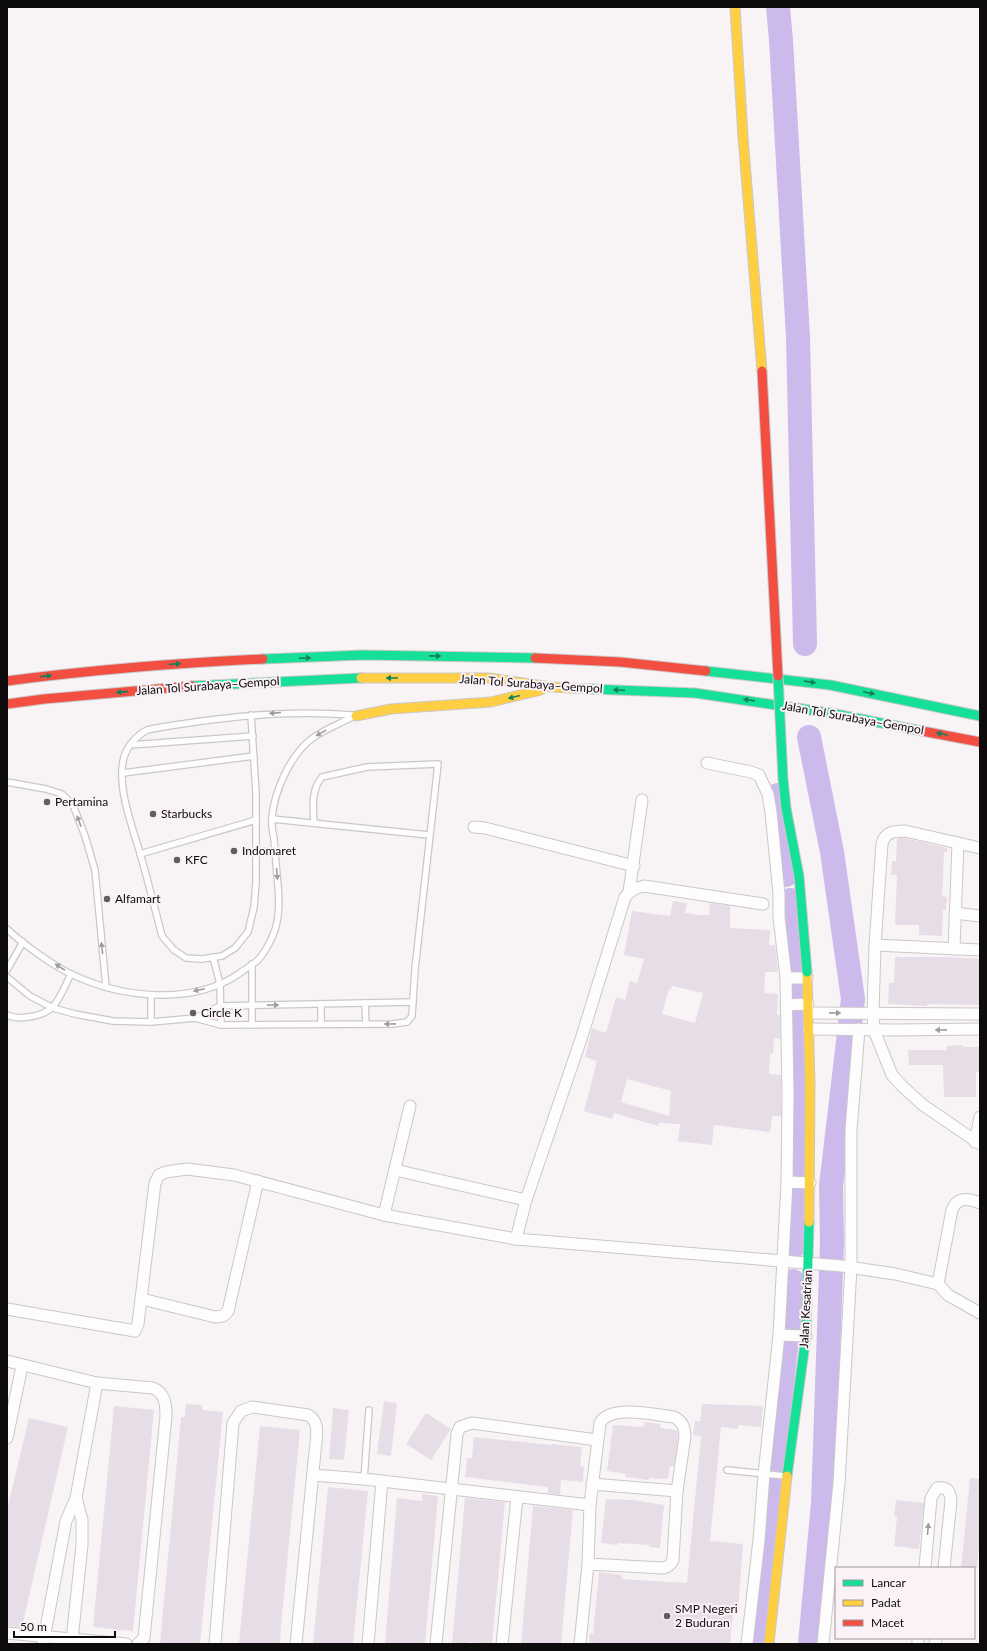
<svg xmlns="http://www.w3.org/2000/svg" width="987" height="1651" viewBox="0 0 987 1651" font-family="Lato,sans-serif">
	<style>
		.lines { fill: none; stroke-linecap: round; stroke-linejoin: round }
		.river { stroke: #cdbaec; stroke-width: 24 }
		.building { fill: #e7dde7; fill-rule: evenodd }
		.lane-casing { stroke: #cbc7c9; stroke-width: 8 }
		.street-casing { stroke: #cbc7c9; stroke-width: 13 }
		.fast-casing { stroke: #cbc7c9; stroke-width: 11 }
		.slow-casing { stroke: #cbc7c9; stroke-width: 11 }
		.jam-casing { stroke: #cbc7c9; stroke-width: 11 }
		.lane { stroke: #fefdfe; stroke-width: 5.5 }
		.street { stroke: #fefdfe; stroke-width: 11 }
		.fast { stroke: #16e098; stroke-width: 9 }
		.slow { stroke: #ffcf43; stroke-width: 9 }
		.jam { stroke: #f24e42; stroke-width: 9 }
		.fast-bridge-casing { stroke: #cbc7c9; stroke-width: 11; stroke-linecap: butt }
		.jam-bridge-casing { stroke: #cbc7c9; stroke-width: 11; stroke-linecap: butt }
		.fast-bridge { stroke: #16e098; stroke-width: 9 }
		.jam-bridge { stroke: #f24e42; stroke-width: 9 }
		.oneway { fill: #128059 }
		.oneway2 { fill: #9e9c9e }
		.poi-dot { fill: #605d5f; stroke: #faf2f7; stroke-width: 1.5 }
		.labels { text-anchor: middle; stroke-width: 4; stroke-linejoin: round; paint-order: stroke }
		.street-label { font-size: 12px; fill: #0e0b0d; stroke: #faf2f7 }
		.poi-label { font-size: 12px; fill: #0e0b0d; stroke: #faf2f7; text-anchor: start }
	</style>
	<rect width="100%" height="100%" fill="#f8f4f6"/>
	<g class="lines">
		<!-- river -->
		<g class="river">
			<path d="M778,7L781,40L798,337L805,644"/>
			<path d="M809,737L832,852L853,999L831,1186L832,1242L823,1503L810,1644"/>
			<path d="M778,795L786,875"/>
			<path d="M791,900L797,1021L796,1173L793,1247"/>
			<path d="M759,1644L772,1479L793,1281"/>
		</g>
	</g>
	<!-- building -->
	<g class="building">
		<path d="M897,838H904L947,848V852H944L943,879L942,896L947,897L946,910H943L942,936L919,935V925H895L897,875H891L892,861H896Z"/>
		<path d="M673,901L687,903L685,913L698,915H709L710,903L730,906V928L770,930L769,945H775L778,972H765L764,993L778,994L777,1015H780V1039L774,1038L773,1054L770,1053L769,1074L781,1075V1116H772L770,1132L714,1125L712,1145L678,1141L680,1124L659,1123L658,1126L614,1113L612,1119L584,1111L597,1061L585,1057L592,1028L606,1033L616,997L625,1000L630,981L637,983L644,959L624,955L632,911L670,916ZM672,986L703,993L695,1023L662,1014L669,989H671ZM627,1079L671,1091L669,1116L621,1102Z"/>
		<path d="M895,957H945L980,959V1005L927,1004V1006L888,1004L889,983H894Z"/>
		<path d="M963,1045V1047H980V1072H976V1097H944L943,1065H909L908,1050H947V1046Z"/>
		<path d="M384,1401L397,1403L391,1456L377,1454Z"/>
		<path d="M186,1404L202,1405V1410L223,1412L200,1644H160L181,1417H185Z"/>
		<path d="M702,1404L763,1406L761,1427L739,1425L738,1429L721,1427L710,1541L743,1544L738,1612H733L730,1644H589L590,1633L593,1634L599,1572L622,1575V1579L687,1583L701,1436L693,1435L695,1421H700Z"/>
		<path d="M114,1406L154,1410L133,1631L93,1627Z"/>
		<path d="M333,1408L349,1410L344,1460L329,1459Z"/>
		<path d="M426,1413L451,1429L431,1460L406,1444Z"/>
		<path d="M29,1418L68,1427L22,1627L7,1626V1510Z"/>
		<path d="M645,1422L661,1424L660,1428L677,1430L678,1436L674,1466H670L668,1479L649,1478V1480L625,1477L626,1474L607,1471L613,1425L644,1427Z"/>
		<path d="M260,1426L300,1430L281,1626L280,1644H239Z"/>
		<path d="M474,1437L552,1445V1444L582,1447L580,1466L584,1467L583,1482L561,1480L560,1495L548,1493V1487L465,1477L467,1458H472Z"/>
		<path d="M970,1478L980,1479V1535L977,1568H961Z"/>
		<path d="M328,1487L368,1491L353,1644H313Z"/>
		<path d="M422,1494L438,1496L425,1644H385L397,1498L422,1501Z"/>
		<path d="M465,1498L505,1502L492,1644L468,1642V1644H452Z"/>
		<path d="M606,1499L634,1500L664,1505L660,1548L649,1547V1545L618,1543V1545L601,1543Z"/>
		<path d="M896,1500L924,1503L919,1549L894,1546L897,1517L894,1516Z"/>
		<path d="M533,1506L573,1510L561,1644H521Z"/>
	</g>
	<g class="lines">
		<!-- lane casing -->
		<g class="lane-casing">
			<g id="lane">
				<path d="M251,715L256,793V882L254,907L248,932L235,948L222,956L202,959L186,958L174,950L162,936C155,909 148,881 140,853C132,826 116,785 124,757C128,745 136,736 147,730C165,726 183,724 202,721C255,714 300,711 353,715"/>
				<path d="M130,745L253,736"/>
				<path d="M123,773L254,756"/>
				<path d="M7,782L46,789L62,794L73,805L85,836L95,870L106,987"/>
				<path d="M272,819L429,835"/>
				<path d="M255,851H275"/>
				<path d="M140,854L256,820"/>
				<path d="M7,929C23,944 52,965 71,974C121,998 193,1006 240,973C245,969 252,965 257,961C263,955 270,943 273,935C281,917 279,895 277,875C276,863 275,851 274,839C273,833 271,825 272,818C274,791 291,753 314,737C326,729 339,724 352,717"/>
				<path d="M213,957L220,984L221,1025"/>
				<path d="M252,964V1025"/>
				<path d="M7,970L23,942"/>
				<path d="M7,977L30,996L53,1008L75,1014L113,1021L151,1022L195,1018L221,1025L392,1024L407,1022L412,1016L415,969L438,764L367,767L322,777C311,790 313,807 314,823"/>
				<path d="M365,1003L366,1024"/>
				<path d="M321,1004V1024"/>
				<path d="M7,1015C13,1018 22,1018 28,1017C57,1014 59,997 71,974"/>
				<path d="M195,1018L220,1006L413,1002"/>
				<path d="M151,1022V995"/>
				<path d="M727,1470L785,1476"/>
				<path d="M364,1479L369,1410"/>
			</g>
		</g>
		<!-- street casing -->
		<g class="street-casing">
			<g id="street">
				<path d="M707,763L751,772L759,775L768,794L771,812L779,894V917L786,978L788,1095L787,1182L779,1335L764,1474L759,1540L747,1644"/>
				<path d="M474,827L485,828L634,866"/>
				<path d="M980,848L905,831C893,831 885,832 882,844L875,945L873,1014L874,1030L892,1075L902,1086L923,1105L980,1144"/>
				<path d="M629,892L642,800"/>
				<path d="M955,913L980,916"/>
				<path d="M875,945L980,950"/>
				<path d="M954,949L958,843"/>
				<path d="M786,978H807"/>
				<path d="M786,1005L808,1004"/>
				<path d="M809,1013L980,1014"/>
				<path d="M809,1029L895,1030L980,1029"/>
				<path d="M975,1142L980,1117"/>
				<path d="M395,1170L526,1200"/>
				<path d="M787,1182L810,1183"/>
				<path d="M384,1215L410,1106"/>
				<path d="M516,1239L526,1200L582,1036L625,897C631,890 635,888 644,886L763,904"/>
				<path d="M938,1284L952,1210C957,1197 968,1198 980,1203"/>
				<path d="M142,1299L215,1317L223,1316L228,1311L258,1181"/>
				<path d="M7,1309L135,1331L138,1324L155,1183L159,1175L166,1172L187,1169L234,1175L384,1215L516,1239L842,1266L895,1274L938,1284L948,1295L980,1313"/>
				<path d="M779,1335L806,1336"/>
				<path d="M7,1361L97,1383L153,1388C165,1393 166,1404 166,1416L144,1638L138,1644"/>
				<path d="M7,1438L22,1366"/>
				<path d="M313,1475L364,1479L590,1505"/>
				<path d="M592,1484L677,1491"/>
				<path d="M925,1568L931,1498L937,1488C948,1487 950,1491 951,1501L944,1568"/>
				<path d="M7,1633L126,1644"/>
				<path d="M72,1640L82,1545V1520L76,1498"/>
				<path d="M43,1644L66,1521L76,1498L97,1383"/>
				<path d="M215,1644L233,1423L241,1411L252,1407L308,1415C321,1422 316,1439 315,1452L296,1644"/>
				<path d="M368,1644L382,1481"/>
				<path d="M436,1644L457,1434L460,1427L472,1423L597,1440"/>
				<path d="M502,1644L517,1497"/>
				<path d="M580,1644L588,1564L590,1505L600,1423C611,1404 654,1415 674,1417C683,1422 684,1426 685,1436L677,1491L673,1560C671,1564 669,1567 663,1568L588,1564"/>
				<path d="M823,1644L839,1483L851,1267V1130L859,1029"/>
				<path d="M918,1644V1638"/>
				<path d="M935,1644L936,1638"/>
			</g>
		</g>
		<!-- fast casing -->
		<g class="fast-casing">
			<g id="fast">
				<path d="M263,659L363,655L535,658"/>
				<path d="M706,671L830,685L980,716"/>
				<path d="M192,686L361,678"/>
				<path d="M590,689L695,693L830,713L922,731"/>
				<path d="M787,1476L806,1336L809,1222"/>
			</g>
		</g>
		<!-- slow casing -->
		<g class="slow-casing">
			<g id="slow">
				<path d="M735,7L743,137L762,371"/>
				<path d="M361,678H489L551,687L590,689"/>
				<path d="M356,716L391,709L491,702L541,690"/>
				<path d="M807,972L810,1084L809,1222"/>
				<path d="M769,1644L787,1476"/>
			</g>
		</g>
		<!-- jam casing -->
		<g class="jam-casing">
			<g id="jam">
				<path d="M535,658L620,662L706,671"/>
				<path d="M7,681C92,670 177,663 263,659"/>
				<path d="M7,704L44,699L192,686"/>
				<path d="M922,731L980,742"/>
			</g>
		</g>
		<!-- lane -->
		<use href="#lane" class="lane"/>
		<!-- street -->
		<use href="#street" class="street"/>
		<!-- fast -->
		<use href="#fast" class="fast"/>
		<!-- slow -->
		<use href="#slow" class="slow"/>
		<!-- jam -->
		<use href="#jam" class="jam"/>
		<!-- fast-bridge casing -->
		<g class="fast-bridge-casing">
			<path id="fast-bridge" d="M778,676L783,779L786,808L799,876L807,972"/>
		</g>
		<!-- jam-bridge casing -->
		<g class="jam-bridge-casing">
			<path id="jam-bridge" d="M762,371L778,676"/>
		</g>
		<!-- fast-bridge -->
		<use href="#fast-bridge" class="fast-bridge"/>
		<!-- jam-bridge -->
		<use href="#jam-bridge" class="jam-bridge"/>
	</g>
	<!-- one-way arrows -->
	<defs><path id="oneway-solid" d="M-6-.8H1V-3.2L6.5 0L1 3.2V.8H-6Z"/></defs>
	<g class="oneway">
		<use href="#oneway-solid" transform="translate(435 656) rotate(1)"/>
		<use href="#oneway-solid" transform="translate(305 658) rotate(-2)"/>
		<use href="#oneway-solid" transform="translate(175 664) rotate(-5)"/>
		<use href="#oneway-solid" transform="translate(46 676) rotate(-7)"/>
		<use href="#oneway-solid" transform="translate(392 678) rotate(180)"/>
		<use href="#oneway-solid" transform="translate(810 682) rotate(8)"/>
		<use href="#oneway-solid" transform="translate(619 690) rotate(-178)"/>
		<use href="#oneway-solid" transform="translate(122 692) rotate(175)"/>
		<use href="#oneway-solid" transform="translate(869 693) rotate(12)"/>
		<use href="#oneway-solid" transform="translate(514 697) rotate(166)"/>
		<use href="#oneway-solid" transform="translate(749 700) rotate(-172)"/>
		<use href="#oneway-solid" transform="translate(942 734) rotate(-168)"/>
	</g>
	<g class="oneway2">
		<use href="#oneway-solid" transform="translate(275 713) rotate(175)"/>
		<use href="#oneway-solid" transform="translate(321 733) rotate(151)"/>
		<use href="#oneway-solid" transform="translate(79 821) rotate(-110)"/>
		<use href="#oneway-solid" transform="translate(277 874) rotate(85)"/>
		<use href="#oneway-solid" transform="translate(102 948) rotate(-96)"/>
		<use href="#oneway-solid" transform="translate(60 967) rotate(-147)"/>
		<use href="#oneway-solid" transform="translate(199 990) rotate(168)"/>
		<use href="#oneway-solid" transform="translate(273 1005) rotate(-1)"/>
		<use href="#oneway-solid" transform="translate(835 1013) rotate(1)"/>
		<use href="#oneway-solid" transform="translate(390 1024) rotate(179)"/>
		<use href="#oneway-solid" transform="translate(941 1030) rotate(179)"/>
		<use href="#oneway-solid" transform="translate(928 1529) rotate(-85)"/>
	</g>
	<!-- markers -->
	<g class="poi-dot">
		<circle cx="47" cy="802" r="4"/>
		<circle cx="153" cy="814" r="4"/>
		<circle cx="234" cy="851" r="4"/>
		<circle cx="177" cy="860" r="4"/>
		<circle cx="107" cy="899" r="4"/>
		<circle cx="193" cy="1013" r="4"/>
		<circle cx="667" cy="1616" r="4"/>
	</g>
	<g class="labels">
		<!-- street labels -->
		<g class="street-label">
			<text transform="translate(531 684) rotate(4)" y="4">Jalan Tol Surabaya–Gempol</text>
			<text transform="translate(208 686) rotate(-4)" y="4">Jalan Tol Surabaya–Gempol</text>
			<text transform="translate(853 718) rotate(10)" y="4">Jalan Tol Surabaya–Gempol</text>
			<text transform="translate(806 1309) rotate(-87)" y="4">Jalan Kesatrian</text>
		</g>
		<!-- poi labels -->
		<g class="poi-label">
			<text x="55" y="806">Pertamina</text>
			<text x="161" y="818">Starbucks</text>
			<text x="242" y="855">Indomaret</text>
			<text x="185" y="864">KFC</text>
			<text x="115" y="903">Alfamart</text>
			<text x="201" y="1017">Circle K</text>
			<text x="675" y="1613">SMP Negeri<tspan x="675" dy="14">2 Buduran</tspan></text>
		</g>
	</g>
	<!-- border -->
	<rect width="987" height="1651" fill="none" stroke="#0e0b0d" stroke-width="16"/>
	<!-- legend -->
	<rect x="835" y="1567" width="140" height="72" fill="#faf2f7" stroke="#9c9699"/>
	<rect x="843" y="1580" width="20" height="6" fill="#16e098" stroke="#9c9699"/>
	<text x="871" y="1587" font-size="12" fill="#0e0b0d">Lancar</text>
	<rect x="843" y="1600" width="20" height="6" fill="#ffcf43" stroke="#9c9699"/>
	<text x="871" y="1607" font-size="12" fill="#0e0b0d">Padat</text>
	<rect x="843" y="1620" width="20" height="6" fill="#f24e42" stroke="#9c9699"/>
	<text x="871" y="1627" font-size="12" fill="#0e0b0d">Macet</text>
	<!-- scale -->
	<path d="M14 1631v6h101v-6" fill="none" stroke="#0e0b0d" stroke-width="2"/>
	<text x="20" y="1631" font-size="12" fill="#0e0b0d" stroke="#faf2f7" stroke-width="3" paint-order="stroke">50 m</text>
</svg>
